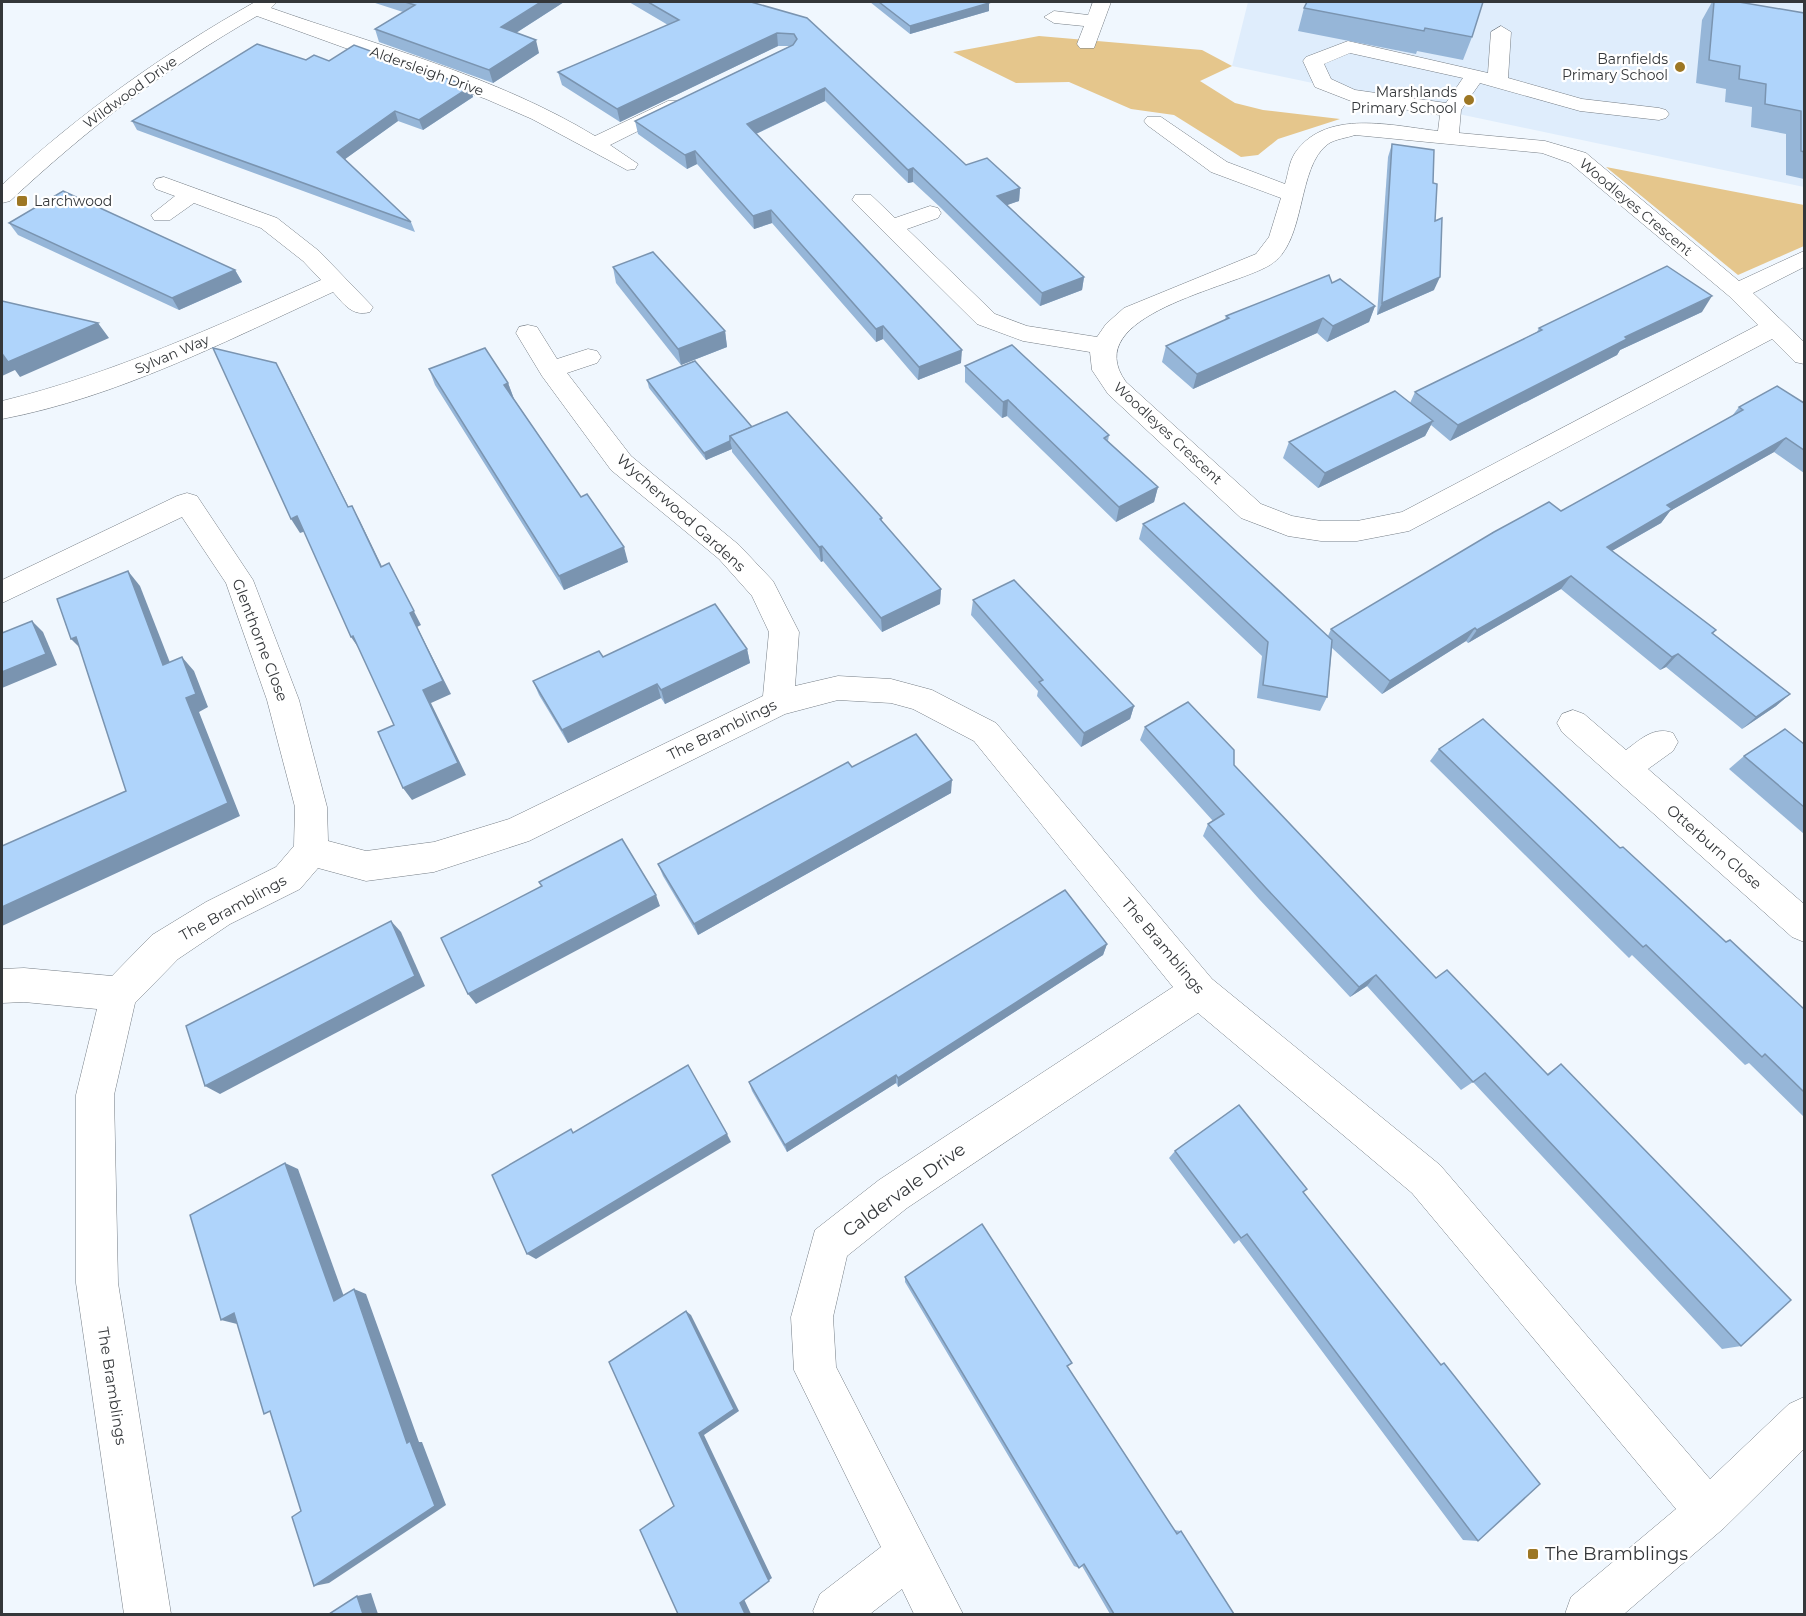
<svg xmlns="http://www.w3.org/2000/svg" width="1806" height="1616" viewBox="0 0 1806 1616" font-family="Montserrat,sans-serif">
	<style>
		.built { fill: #dfedfc }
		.green { fill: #e5c68c }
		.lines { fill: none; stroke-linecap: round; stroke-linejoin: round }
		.minor-casing { stroke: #767e86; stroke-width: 1 }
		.minor { fill: #fff; fill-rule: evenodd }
		.wall { fill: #96b6d8 }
		.shaded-wall { fill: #7a94b0 }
		.building { fill: #afd4fb; stroke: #7a94b0; stroke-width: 1.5 }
		.poi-dot { fill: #9d7724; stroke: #fff; stroke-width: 2 }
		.labels { text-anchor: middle; stroke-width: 4.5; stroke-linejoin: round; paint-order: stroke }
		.far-poi-label { font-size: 14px; fill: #34373a; stroke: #fff; text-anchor: end }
		.far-street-label { font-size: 14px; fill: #34373a; stroke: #fff }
		.street-label { font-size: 15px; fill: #34373a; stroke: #fff }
		.near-street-label { font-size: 18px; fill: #34373a; stroke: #fff }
		.near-poi-label { font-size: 18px; fill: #34373a; stroke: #fff; text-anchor: start }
	</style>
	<rect width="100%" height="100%" fill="#f0f7fe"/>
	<!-- built -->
	<path class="built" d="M1248,2H1804V187L1232,66Z"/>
	<!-- green -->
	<g class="green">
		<path d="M1039,36L1202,50L1232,66L1200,81L1235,103L1263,110L1340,119L1278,139L1258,155L1241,157L1174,115L1131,109L1069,82L1016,83L953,52Z"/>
		<path d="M1606,167L1804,205V246L1738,275Z"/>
	</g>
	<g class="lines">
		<!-- minor casing -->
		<g class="minor-casing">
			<g id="minor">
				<path d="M255,2H277L271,8C379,46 496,76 595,136L668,101H682L685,105L682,109L610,145L638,164L635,169L627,170L532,119L486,99L257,16C167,67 86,130 10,201L2,203V185C79,114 164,53 255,2Z"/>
				<path d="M1093,2H1111L1094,48H1080L1077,44L1084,26L1054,23L1044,17L1054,11L1088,15Z"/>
				<path d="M1501,26L1511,32L1508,78L1582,99L1659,108L1666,110L1669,114L1666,118L1659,120L1580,111L1480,83L1461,110L1459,133L1545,141L1586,153L1739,281L1804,251V267L1753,293L1804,342V364L1795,362L1772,339L1409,531L1357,541H1321L1288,536L1241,518L1108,394L1092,370L1090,352L1023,341L977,324L852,200L855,195H871L895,218L930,206L938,208L941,213L938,218L907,229L995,314L1027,326L1097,337L1106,324L1124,308L1256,254L1269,237L1281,198L1211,172L1147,125L1144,121L1147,117H1161L1227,162L1285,184C1288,175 1289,162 1295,153C1326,108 1393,126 1438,131L1440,115L1351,101L1315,87L1303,61L1306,57L1348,41L1488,73L1491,32ZM1350,53L1463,78L1446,103L1355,90L1331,79L1324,64ZM1355,135L1542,153L1570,163L1729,296L1758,325L1402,512L1357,521H1321L1292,516L1261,504L1126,382C1077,315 1232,288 1270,265C1307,243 1296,167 1328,144C1335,139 1347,138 1355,135Z"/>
				<path d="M164,177L277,218L319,251L373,307L370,312C352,317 344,304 333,292C226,341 118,397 2,419V401C113,374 216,326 321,280L303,261L261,228L194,203L170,220H154L151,215L175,196L156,189L153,184L156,179Z"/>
				<path d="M528,325L537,327L557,359L588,349L597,351L601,357L597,363L567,373L631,456L739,545L773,581L799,632L795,686L838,676L891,679L932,690L996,723L1212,979L1440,1165L1710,1479L1789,1404L1804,1397V1449L1724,1528L1624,1614H1565L1571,1597L1676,1509L1412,1193L1198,1013L907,1208L847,1256L833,1317L836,1367L963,1614H914L902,1589L870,1614H815L813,1611L820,1594L881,1547L794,1370L791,1317L815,1230L879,1180L1173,987L974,741L913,709L891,703L838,700L785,714L529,841L434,872L366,881L318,868L300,889L230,924L178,959L135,1003L114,1095L118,1283L171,1614H124L76,1283V1095L97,1009L24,1002L2,1003V969L24,968L112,976L152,935L206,902L276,867L294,846L295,807L267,700L226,583L182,517L2,603V580L177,496L187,493L197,496L253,580L299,700L327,807L328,841L366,851L434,842L509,819L763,696L769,632L752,596L719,559L611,470L542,376L516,333L519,327Z"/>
				<path d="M1573,710L1584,714L1626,750C1641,739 1654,726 1673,733L1678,742L1673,751L1648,769L1804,904V942L1792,937L1562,732L1557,723L1562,714Z"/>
			</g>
		</g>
		<!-- minor -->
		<use href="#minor" class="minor"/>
	</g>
	<!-- wall -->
	<g class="wall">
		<path d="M372,2H564L516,33L539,53L493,83L379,42L375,29L403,12Z"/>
		<path d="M629,2H751L966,165L1020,188L1019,201L1007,205L1084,277L1082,290L1040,306L940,207L913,182L908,183L825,101L756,134L961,363L918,380L883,339L876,342L772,223L754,229L697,164L687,169L638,134L635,121L790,46H778L620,122L562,85L558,72L668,25Z"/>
		<path d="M870,2H988L989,11L910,34Z"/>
		<path d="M1307,2L1472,37L1463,60L1417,51L1416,54L1298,31L1304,8Z"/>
		<path d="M1712,2H1739L1804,13V179L1786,175V134L1751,127L1752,107L1725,102L1726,89L1696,83L1702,20Z"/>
		<path d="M306,60L470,87L473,97L423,130L398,121L345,159L411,222L415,232L137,130L132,121Z"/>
		<path d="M1392,144L1433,183L1435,221L1434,290L1377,315L1388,157Z"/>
		<path d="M9,223L235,270L242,282L179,310L18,235Z"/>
		<path d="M613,267L725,331L727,347L681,365L616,283Z"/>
		<path d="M1332,283L1375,306L1369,322L1327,342L1317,333L1193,389L1162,362L1166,346L1225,320L1226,316Z"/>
		<path d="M1702,312L1620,350L1617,355L1450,441L1431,425L1425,436L1318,488L1283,458L1289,442L1410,403L1415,392L1537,332L1539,328Z"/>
		<path d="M965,366L1109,435L1108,441L1158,487L1154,502L1116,522L1007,416L1002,418L965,382Z"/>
		<path d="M429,369L508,383L514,399L581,497L628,562L564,590L435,385Z"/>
		<path d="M647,380L752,427L882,518V522L941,589L940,604L882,632L823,561L821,562L732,452V449L706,460L649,388Z"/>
		<path d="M1804,403V473L1774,452L1670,511L1661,523L1612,551L1716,630L1713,634L1790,694L1776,706L1742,729L1666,667L1660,670L1561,589L1468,643L1466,641L1382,694L1332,648L1327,697L1320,711L1257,698L1262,656L1139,539L1143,524L1328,636L1331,629L1561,511L1732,416L1739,407Z"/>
		<path d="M973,600L1134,706L1130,719L1081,747L1037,696L1038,691L971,615Z"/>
		<path d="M747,649L750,663L665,704L661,698L568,743L539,695L533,681L603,657Z"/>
		<path d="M1145,727L1234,765L1436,978L1547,1074L1561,1064L1741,1346L1722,1349L1473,1082L1461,1090L1367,986L1350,997L1259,899L1203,836L1208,824L1213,821L1140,740Z"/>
		<path d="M1804,744V834L1729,769L1744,756Z"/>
		<path d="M1439,749L1620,848L1726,942L1804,1009V1117L1749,1063L1745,1065L1632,955L1629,958L1430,761Z"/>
		<path d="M852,767L951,793L698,935L663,876L658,864Z"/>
		<path d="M1107,944L1103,955L898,1087L896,1083L787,1152L752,1091L749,1082Z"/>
		<path d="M1175,1151L1303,1192L1440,1364L1444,1363L1478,1541L1463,1540L1239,1240L1234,1244L1169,1158Z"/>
		<path d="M905,1277L1174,1530L1181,1531L1234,1614H1110L1082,1566L1079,1568L1074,1566L905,1282Z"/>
	</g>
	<!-- shaded-wall -->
	<g class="shaded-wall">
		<path d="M541,2H564L505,40L501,27Z"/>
		<path d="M989,3V11L910,34V26Z"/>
		<path d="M777,33L778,46L620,122L617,109Z"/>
		<path d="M536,40L539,53L493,83L489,70Z"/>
		<path d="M470,87L473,97L423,130L419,120Z"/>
		<path d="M825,88V101L749,137L747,124Z"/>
		<path d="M395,111L398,121L341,162L337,152Z"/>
		<path d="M695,151L697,164L687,169L685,155Z"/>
		<path d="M913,168V182L908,183V170Z"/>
		<path d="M1020,188L1019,201L996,209L997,196Z"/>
		<path d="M771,210L772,223L754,229L753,216Z"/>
		<path d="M235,270L242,282L179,310L172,298Z"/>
		<path d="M1084,277L1082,290L1040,306L1042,293Z"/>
		<path d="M1440,277L1434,290L1377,315L1382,303Z"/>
		<path d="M1712,296L1702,312L1620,350L1617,355L1450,441L1458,425L1625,337Z"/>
		<path d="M1375,306L1369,322L1327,342L1333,326Z"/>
		<path d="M1323,318L1317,333L1193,389L1197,374Z"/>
		<path d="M98,323L109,338L20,377L15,370L2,376V356Z"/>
		<path d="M883,326V339L876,342V329Z"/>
		<path d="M725,331L727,347L681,365L678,349Z"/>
		<path d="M962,350L961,363L918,380L919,367Z"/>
		<path d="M276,363L284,378L356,522L348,507Z"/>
		<path d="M508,383L514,399L504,385Z"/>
		<path d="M1008,400L1007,416L1002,418L1003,402Z"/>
		<path d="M1433,421L1425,436L1318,488L1325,473Z"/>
		<path d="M1786,438L1774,452L1670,511L1661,523L1596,560L1607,547L1667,505Z"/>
		<path d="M730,441L732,449L706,460L704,453Z"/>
		<path d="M1158,487L1154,502L1116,522L1119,507Z"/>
		<path d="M352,506L360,521L389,581L381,567Z"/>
		<path d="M297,516L306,531L300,533L291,519Z"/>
		<path d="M822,546L823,561L821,562L819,547Z"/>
		<path d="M624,547L628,562L564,590L559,576Z"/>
		<path d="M389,563L421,625L417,627L451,694L431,703L466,775L412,800L403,788L423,690L410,613Z"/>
		<path d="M128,571L140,586L176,678L163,665Z"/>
		<path d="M1571,576L1561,589L1468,643L1477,630Z"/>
		<path d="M941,589L940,604L882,632L881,618Z"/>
		<path d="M32,621L43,632L57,665L2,688V672Z"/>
		<path d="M1475,628L1466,641L1382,694L1390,681Z"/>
		<path d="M353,636L360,650L351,637Z"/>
		<path d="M76,637L85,653L71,639Z"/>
		<path d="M747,649L750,663L665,704L661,690Z"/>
		<path d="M1678,654L1666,667L1660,670L1672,657Z"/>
		<path d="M182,657L194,671L208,707L199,712L240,816L2,926V907L228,803L186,698Z"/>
		<path d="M657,684L661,698L568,743L562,730Z"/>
		<path d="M1790,694L1776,706L1742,729L1756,717Z"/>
		<path d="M1134,706L1130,719L1081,747L1084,733Z"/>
		<path d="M952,780L951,793L698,935L694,924Z"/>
		<path d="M656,895L660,906L476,1004L468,994Z"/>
		<path d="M391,921L401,932L425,986L220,1094L205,1086Z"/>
		<path d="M1107,944L1103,955L898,1087V1078Z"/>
		<path d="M1376,975L1367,986L1350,997L1359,987Z"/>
		<path d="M896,1075V1083L787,1152L785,1145Z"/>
		<path d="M727,1134L731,1142L536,1259L527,1254Z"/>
		<path d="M285,1163L298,1169L347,1305L334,1301Z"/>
		<path d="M354,1289L366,1294L419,1442H422L446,1505L329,1583L314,1586L407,1443Z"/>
		<path d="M686,1311L691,1315L739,1411L704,1435L772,1578L744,1599L751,1614H745L740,1603L699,1433Z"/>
		<path d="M234,1313L237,1324L221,1320Z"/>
		<path d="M371,1593L378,1614H363L357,1596Z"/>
	</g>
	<!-- building -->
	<g class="building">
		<path d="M405,2H541L501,27L536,40L489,70L375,29L415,5Z"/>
		<path d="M648,2H751L807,18L966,165L987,158L1020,188L997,196L1084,277L1042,293L940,194L913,168L908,170L825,88L747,124L962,350L919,367L883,326L876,329L771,210L753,216L695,151L685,155L635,121L793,45L797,39L794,34L777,33L617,109L558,72L679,20Z"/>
		<path d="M879,2H988L989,3L910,26Z"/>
		<path d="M1307,2H1483L1472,37L1425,28L1424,31L1304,8Z"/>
		<path d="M1714,2H1739L1804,13V152L1801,151V111L1765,104L1766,84L1739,79L1740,66L1709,60Z"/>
		<path d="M257,44L306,60L314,55L329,61L354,45L470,87L419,120L395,111L337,152L411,222L132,121Z"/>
		<path d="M1392,144L1434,150L1433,183L1437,184L1435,221L1442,218L1440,277L1382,303Z"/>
		<path d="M63,191L235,270L172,298L9,223Z"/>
		<path d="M653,252L725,331L678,349L613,267Z"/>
		<path d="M1667,266L1712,296L1625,337L1627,339L1458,425L1415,392L1542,330L1539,328Z"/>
		<path d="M1329,275L1332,283L1340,279L1375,306L1333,326L1323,318L1197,374L1166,346L1229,318L1226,316Z"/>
		<path d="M2,301L98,323L8,362L3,355L2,356Z"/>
		<path d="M1012,345L1109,435L1104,438L1158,487L1119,507L1008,400L1003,402L965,366Z"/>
		<path d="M213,348L276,363L348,507L352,506L381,567L389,563L414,611L410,613L443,681L423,690L458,763L403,788L378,732L394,725L353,636L351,637L297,516L291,519Z"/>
		<path d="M485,348L508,383L504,385L581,497L587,494L624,547L559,576L429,369Z"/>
		<path d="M695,361L752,427L730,436V441L704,453L647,380Z"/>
		<path d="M1777,386L1804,403V450L1786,438L1667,505L1672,509L1607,547L1716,630L1712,633L1790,694L1756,717L1678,654L1672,657L1571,576L1477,630L1475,628L1390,681L1331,629L1494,532L1549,502L1561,511L1743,410L1739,407Z"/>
		<path d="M1395,391L1433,421L1325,473L1289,442Z"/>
		<path d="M787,412L882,518L880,519L941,589L881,618L822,546L819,547L730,436Z"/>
		<path d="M1184,503L1332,640L1327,697L1263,685L1268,642L1143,524Z"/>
		<path d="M128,571L163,665L182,657L196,694L186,698L228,803L2,907V846L126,791L76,637L71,639L57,599Z"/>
		<path d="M1014,580L1134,706L1084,733L1039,682L1043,680L973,600Z"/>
		<path d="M715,604L747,649L661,690L657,684L562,730L533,681L599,651L603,657Z"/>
		<path d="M32,621L46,654L2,672V633Z"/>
		<path d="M1188,702L1234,750V765L1436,978L1447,970L1548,1075L1561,1064L1791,1300L1741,1346L1485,1073L1473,1082L1376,975L1359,987L1266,888L1208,824L1224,814L1145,727Z"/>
		<path d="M1483,719L1620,848L1623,847L1726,942L1730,940L1804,1009V1092L1765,1054L1762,1057L1646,945L1643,947L1439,749Z"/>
		<path d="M1785,729L1804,744V807L1744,756Z"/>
		<path d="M916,734L952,780L694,924L658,864L848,762L852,767Z"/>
		<path d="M622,839L656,895L468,994L441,938L542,886L539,882Z"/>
		<path d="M1065,890L1107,944L898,1078L896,1075L785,1145L749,1082Z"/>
		<path d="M391,921L415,976L205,1086L186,1026Z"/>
		<path d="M688,1065L727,1134L527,1254L492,1175L571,1129L573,1133Z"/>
		<path d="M1239,1105L1307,1189L1303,1192L1441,1365L1444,1363L1540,1484L1478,1541L1247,1234L1241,1238L1175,1151Z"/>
		<path d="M285,1163L334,1301L354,1289L407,1443L410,1441L435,1506L314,1586L292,1517L301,1511L270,1411L264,1414L234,1313L221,1320L190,1215Z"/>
		<path d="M982,1224L1072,1363L1067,1366L1177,1534L1181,1531L1234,1614H1114L1084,1564L1079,1568L905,1277Z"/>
		<path d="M686,1311L734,1409L699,1433L769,1581L740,1603L745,1614H678L640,1530L674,1506L609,1362Z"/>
		<path d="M357,1596L363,1614H329Z"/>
	</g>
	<!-- markers -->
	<g class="poi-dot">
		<circle cx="1680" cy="67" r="6"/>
		<circle cx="1469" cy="100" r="6"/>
		<rect x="16" y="195" width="12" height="12" rx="3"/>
		<rect x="1527" y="1548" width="12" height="12" rx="3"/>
	</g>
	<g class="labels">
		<!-- far-poi labels -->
		<g class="far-poi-label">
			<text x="1668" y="64">Barnfields<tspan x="1668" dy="16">Primary School</tspan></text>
			<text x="1457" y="97">Marshlands<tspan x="1457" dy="16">Primary School</tspan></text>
			<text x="34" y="206" text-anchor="start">Larchwood</text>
		</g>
		<!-- far-street labels -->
		<g class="far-street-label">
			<text transform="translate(427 71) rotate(20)" y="5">Aldersleigh Drive</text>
			<text transform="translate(130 92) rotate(-36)" y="5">Wildwood Drive</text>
			<text transform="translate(1636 207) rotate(40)" y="5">Woodleyes Crescent</text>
			<text transform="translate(172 354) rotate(-23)" y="5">Sylvan Way</text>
			<text transform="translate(1168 433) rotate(43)" y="5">Woodleyes Crescent</text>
		</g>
		<!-- street labels -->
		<g class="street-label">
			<text transform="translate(681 513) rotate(42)" y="5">Wycherwood Gardens</text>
			<text transform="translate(260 640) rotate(69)" y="5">Glenthorne Close</text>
			<text transform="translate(722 730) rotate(-26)" y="5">The Bramblings</text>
			<text transform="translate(1714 847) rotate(41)" y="5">Otterburn Close</text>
			<text transform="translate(233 908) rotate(-29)" y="5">The Bramblings</text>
			<text transform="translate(1163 946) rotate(50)" y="5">The Bramblings</text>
			<text transform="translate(112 1386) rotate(81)" y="5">The Bramblings</text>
		</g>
		<!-- near-street labels -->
		<g class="near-street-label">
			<text transform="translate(904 1190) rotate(-36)" y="6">Caldervale Drive</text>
		</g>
		<!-- near-poi labels -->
		<g class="near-poi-label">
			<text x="1545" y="1560">The Bramblings</text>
		</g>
	</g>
	<!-- border -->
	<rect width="1806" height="1616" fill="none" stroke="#34373a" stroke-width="6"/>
</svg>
